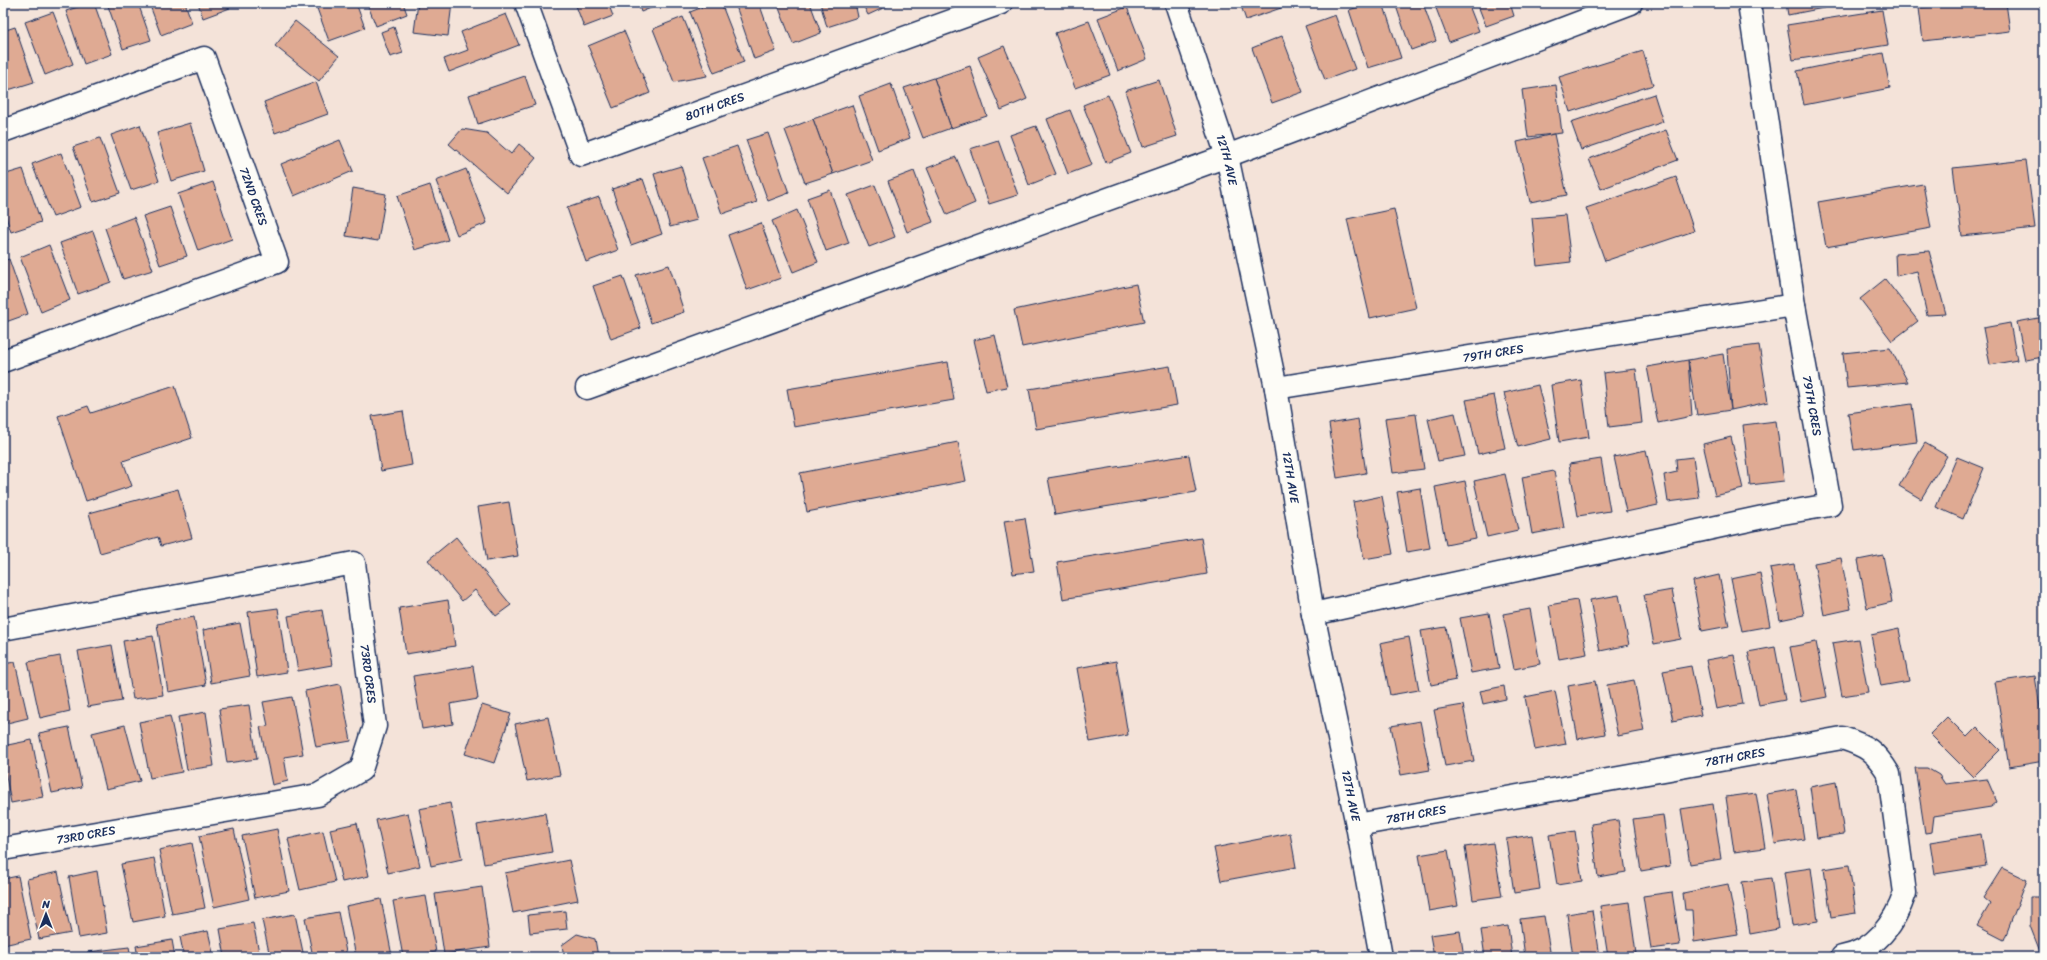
<svg xmlns="http://www.w3.org/2000/svg" width="2047" height="960" viewBox="0 0 2047 960" font-family="Sriracha,sans-serif">
	<style>
		.building { fill: #dfaa93; stroke: #1b2f5e }
		.lines { fill: none; stroke-linecap: round; stroke-linejoin: round }
		.minor-casing { stroke: #1b2f5e; stroke-width: 25 }
		.minor { stroke: #fdfcf7; stroke-width: 22 }
		.labels { text-anchor: middle; stroke-width: 3; stroke-linejoin: round; paint-order: stroke }
		.street-label { font-size: 12px; fill: #1b2f5e; stroke: #fdfcf7 }
	</style>
	<rect width="100%" height="100%" fill="#f4e3d9"/>
	<filter id="ink" filterUnits="userSpaceOnUse"><feTurbulence type="fractalNoise" baseFrequency=".025" numOctaves="2"/><feDisplacementMap in="SourceGraphic" scale="8" xChannelSelector="R" yChannelSelector="G"/><feConvolveMatrix kernelMatrix="1 2 1 2 8 2 1 2 1" color-interpolation-filters="sRGB"/></filter>
	<g filter="url(#ink)">
		<!-- building -->
		<g class="building">
			<path d="M89,3H94L112,54L84,64L66,11Z"/>
			<path d="M107,3H138L151,40L123,49Z"/>
			<path d="M149,3H185L192,23L161,35Z"/>
			<path d="M198,3H228L230,8L203,18Z"/>
			<path d="M315,3H356L365,28L329,41Z"/>
			<path d="M367,3H403L407,14L376,26Z"/>
			<path d="M418,3H452L448,36L414,32Z"/>
			<path d="M575,3H608L613,16L584,27Z"/>
			<path d="M638,3H663L641,12Z"/>
			<path d="M713,3H721L744,62L714,73L690,12Z"/>
			<path d="M735,3H759L776,51L754,59Z"/>
			<path d="M777,3H810L821,33L793,44Z"/>
			<path d="M820,3H855L858,17L827,27Z"/>
			<path d="M862,3H894L868,15Z"/>
			<path d="M1240,3H1280L1281,8L1246,20Z"/>
			<path d="M1293,3H1312L1295,9Z"/>
			<path d="M1371,3H1383L1401,58L1368,68L1349,10Z"/>
			<path d="M1395,3H1423L1436,41L1411,50Z"/>
			<path d="M1434,3H1468L1479,31L1449,42Z"/>
			<path d="M1477,3H1510L1514,16L1486,26Z"/>
			<path d="M1786,3H1849L1788,15Z"/>
			<path d="M1961,3H2006L2010,31L1923,41L1919,8Z"/>
			<path d="M1127,7L1147,59L1118,71L1098,18Z"/>
			<path d="M1882,10L1888,45L1793,60L1787,25Z"/>
			<path d="M53,12L73,64L45,75L25,22Z"/>
			<path d="M506,14L519,45L449,72L444,59L468,50L461,32Z"/>
			<path d="M1335,15L1355,69L1325,80L1305,26Z"/>
			<path d="M683,17L707,76L674,82L653,29Z"/>
			<path d="M295,21L339,56L319,81L275,46Z"/>
			<path d="M1089,21L1110,75L1075,88L1055,33Z"/>
			<path d="M15,27L34,82L5,91L3,86V31Z"/>
			<path d="M394,27L403,53L390,57L381,32Z"/>
			<path d="M624,31L650,93L613,108L588,46Z"/>
			<path d="M1282,36L1303,92L1272,103L1252,48Z"/>
			<path d="M1004,46L1027,99L1001,110L978,57Z"/>
			<path d="M1643,51L1653,85L1570,112L1559,77Z"/>
			<path d="M1883,53L1890,88L1804,105L1797,71Z"/>
			<path d="M970,66L987,116L951,128L934,78Z"/>
			<path d="M525,76L535,105L478,124L469,95Z"/>
			<path d="M934,78L951,128L923,138L904,88Z"/>
			<path d="M1159,80L1177,136L1143,147L1125,91Z"/>
			<path d="M316,82L328,114L275,133L264,102Z"/>
			<path d="M891,84L910,138L878,150L859,96Z"/>
			<path d="M1556,85L1562,133L1528,137L1522,90Z"/>
			<path d="M1654,94L1663,122L1581,150L1571,122Z"/>
			<path d="M1108,95L1131,153L1106,163L1083,105Z"/>
			<path d="M852,105L872,160L833,174L813,119Z"/>
			<path d="M1070,110L1092,165L1068,174L1047,119Z"/>
			<path d="M813,119L833,174L805,183L785,130Z"/>
			<path d="M190,123L204,171L171,181L157,133Z"/>
			<path d="M140,125L159,181L131,190L111,135Z"/>
			<path d="M1036,126L1056,174L1029,185L1010,135Z"/>
			<path d="M462,129L487,133L511,154L519,144L536,158L507,193L449,144Z"/>
			<path d="M1666,130L1678,160L1601,189L1589,159Z"/>
			<path d="M768,133L789,193L768,201L746,140Z"/>
			<path d="M1554,134L1567,195L1530,202L1517,142Z"/>
			<path d="M100,138L120,193L93,202L73,147Z"/>
			<path d="M340,140L353,171L294,196L281,164Z"/>
			<path d="M998,140L1018,195L989,204L970,149Z"/>
			<path d="M737,146L757,202L722,214L702,158Z"/>
			<path d="M61,153L81,207L53,217L32,164Z"/>
			<path d="M956,157L975,203L947,215L927,168Z"/>
			<path d="M2026,160L2035,228L1962,236L1953,168Z"/>
			<path d="M681,166L697,220L670,227L654,174Z"/>
			<path d="M23,169L41,222L11,232L3,208V175Z"/>
			<path d="M466,169L487,223L457,235L436,181Z"/>
			<path d="M914,171L933,222L907,232L888,181Z"/>
			<path d="M1676,177L1694,231L1605,261L1586,208Z"/>
			<path d="M643,179L662,234L631,245L612,189Z"/>
			<path d="M213,182L232,239L198,251L178,194Z"/>
			<path d="M1923,184L1931,228L1826,247L1818,202Z"/>
			<path d="M430,185L448,240L415,250L397,196Z"/>
			<path d="M875,185L895,237L869,247L848,195Z"/>
			<path d="M353,188L386,194L378,241L346,236Z"/>
			<path d="M830,190L849,243L826,251L807,198Z"/>
			<path d="M599,197L618,250L586,262L567,208Z"/>
			<path d="M170,207L187,256L160,265L143,216Z"/>
			<path d="M1394,209L1416,308L1370,318L1347,219Z"/>
			<path d="M797,210L818,262L793,272L772,221Z"/>
			<path d="M1565,215L1571,262L1537,266L1532,218Z"/>
			<path d="M134,217L153,270L123,279L105,228Z"/>
			<path d="M761,223L781,278L747,290L728,235Z"/>
			<path d="M93,231L111,282L78,294L60,243Z"/>
			<path d="M49,245L70,300L41,312L20,257Z"/>
			<path d="M1929,251L1946,314L1927,315L1917,271L1896,276L1895,254Z"/>
			<path d="M9,259L28,314L3,323V261Z"/>
			<path d="M669,265L684,312L651,323L636,275Z"/>
			<path d="M623,276L641,328L611,339L593,286Z"/>
			<path d="M1885,279L1918,321L1892,341L1860,299Z"/>
			<path d="M1136,284L1144,322L1022,347L1014,310Z"/>
			<path d="M2044,317V357L2025,360L2017,322Z"/>
			<path d="M2010,323L2017,360L1990,365L1983,328Z"/>
			<path d="M995,335L1007,387L986,391L974,340Z"/>
			<path d="M1759,345L1768,402L1731,410L1727,349Z"/>
			<path d="M1890,348L1908,382L1847,388L1843,353Z"/>
			<path d="M1723,354L1731,410L1697,415L1688,360Z"/>
			<path d="M1688,360L1692,416L1658,423L1647,367Z"/>
			<path d="M948,362L954,400L794,427L787,389Z"/>
			<path d="M1170,366L1177,405L1036,429L1029,389Z"/>
			<path d="M1636,369L1642,423L1609,427L1603,373Z"/>
			<path d="M1581,380L1589,437L1559,442L1551,385Z"/>
			<path d="M1538,385L1551,439L1518,447L1504,393Z"/>
			<path d="M175,386L192,438L123,461L132,486L86,501L58,416L88,406L91,413Z"/>
			<path d="M1494,395L1505,448L1478,454L1466,400Z"/>
			<path d="M1912,404L1917,442L1854,450L1848,413Z"/>
			<path d="M403,411L412,465L381,471L372,416Z"/>
			<path d="M1455,413L1465,456L1438,461L1428,419Z"/>
			<path d="M1416,414L1424,469L1393,473L1385,418Z"/>
			<path d="M1358,419L1366,473L1337,478L1329,424Z"/>
			<path d="M1776,421L1784,481L1750,485L1743,425Z"/>
			<path d="M1731,437L1743,489L1715,496L1703,444Z"/>
			<path d="M958,442L966,481L807,512L800,473Z"/>
			<path d="M1925,443L1947,456L1921,499L1899,486Z"/>
			<path d="M1646,450L1658,505L1626,512L1614,457Z"/>
			<path d="M1189,455L1196,492L1055,515L1048,478Z"/>
			<path d="M1693,457L1699,498L1668,502L1664,475L1677,472L1676,459Z"/>
			<path d="M1957,457L1984,468L1963,519L1936,507Z"/>
			<path d="M1601,459L1610,511L1578,516L1569,464Z"/>
			<path d="M1554,471L1564,528L1532,534L1522,477Z"/>
			<path d="M1505,474L1518,530L1487,537L1474,481Z"/>
			<path d="M1465,481L1476,539L1446,545L1435,487Z"/>
			<path d="M1420,488L1430,548L1407,552L1397,492Z"/>
			<path d="M178,489L192,538L161,546L158,537L100,553L89,513Z"/>
			<path d="M1382,496L1393,554L1364,559L1353,502Z"/>
			<path d="M509,502L518,556L487,561L478,507Z"/>
			<path d="M1025,518L1034,571L1013,574L1004,521Z"/>
			<path d="M456,537L511,605L496,616L475,590L462,601L428,560Z"/>
			<path d="M1201,538L1207,574L1063,599L1057,562Z"/>
			<path d="M1883,555L1892,602L1867,608L1858,560Z"/>
			<path d="M1841,558L1851,609L1824,615L1814,563Z"/>
			<path d="M1794,564L1804,615L1780,620L1770,568Z"/>
			<path d="M1760,573L1770,626L1742,631L1731,579Z"/>
			<path d="M1719,575L1729,626L1702,631L1693,581Z"/>
			<path d="M1672,590L1681,639L1654,644L1644,595Z"/>
			<path d="M1619,595L1629,645L1600,651L1590,600Z"/>
			<path d="M448,600L455,646L406,654L399,608Z"/>
			<path d="M1577,600L1587,654L1559,659L1549,605Z"/>
			<path d="M278,608L287,672L257,677L248,612Z"/>
			<path d="M1530,609L1540,664L1514,669L1503,614Z"/>
			<path d="M322,610L332,665L298,671L288,616Z"/>
			<path d="M1489,613L1499,668L1471,673L1460,618Z"/>
			<path d="M194,617L206,685L168,692L157,624Z"/>
			<path d="M240,623L250,676L211,683L203,630Z"/>
			<path d="M1446,627L1456,680L1431,685L1421,631Z"/>
			<path d="M1899,629L1909,681L1881,686L1871,635Z"/>
			<path d="M153,636L163,695L133,699L123,641Z"/>
			<path d="M1409,637L1419,690L1390,695L1380,643Z"/>
			<path d="M1858,639L1868,692L1842,696L1832,643Z"/>
			<path d="M1816,642L1827,697L1801,702L1790,647Z"/>
			<path d="M112,645L122,701L88,707L78,651Z"/>
			<path d="M1775,647L1785,700L1759,705L1748,652Z"/>
			<path d="M1734,655L1743,704L1716,709L1706,660Z"/>
			<path d="M60,656L70,711L40,718L28,662Z"/>
			<path d="M1116,661L1128,735L1090,742L1077,668Z"/>
			<path d="M15,662L28,718L3,724V664Z"/>
			<path d="M473,666L478,699L450,704L453,724L422,729L413,676Z"/>
			<path d="M1691,666L1701,715L1673,721L1663,671Z"/>
			<path d="M2035,676L2044,733V761L2009,767L1995,682Z"/>
			<path d="M1634,680L1644,731L1618,736L1607,685Z"/>
			<path d="M1595,681L1605,734L1578,739L1568,686Z"/>
			<path d="M340,684L351,741L316,747L305,691Z"/>
			<path d="M1504,686L1506,699L1483,704L1480,691Z"/>
			<path d="M1555,691L1566,744L1535,750L1525,697Z"/>
			<path d="M292,697L303,754L284,757L288,781L272,785L260,727L268,726L263,702Z"/>
			<path d="M249,705L257,759L227,763L219,709Z"/>
			<path d="M482,705L511,714L494,763L465,754Z"/>
			<path d="M1463,705L1474,761L1445,766L1434,710Z"/>
			<path d="M206,712L214,766L187,770L178,717Z"/>
			<path d="M170,716L182,772L150,778L139,722Z"/>
			<path d="M548,717L560,775L527,781L515,724Z"/>
			<path d="M1947,717L1967,737L1977,727L2000,750L1973,777L1930,734Z"/>
			<path d="M1420,721L1430,770L1401,775L1391,726Z"/>
			<path d="M125,725L140,781L106,789L92,733Z"/>
			<path d="M69,727L82,787L52,793L39,733Z"/>
			<path d="M32,740L43,797L11,803L3,760V746Z"/>
			<path d="M1915,768H1927L1939,775L1945,784L1987,779L1997,802L1991,807L1934,816L1932,832L1925,833Z"/>
			<path d="M1836,782L1844,834L1817,838L1810,787Z"/>
			<path d="M1796,789L1804,839L1775,844L1767,794Z"/>
			<path d="M1756,793L1765,848L1734,852L1726,797Z"/>
			<path d="M450,803L462,859L431,866L419,809Z"/>
			<path d="M1713,804L1721,859L1690,864L1681,809Z"/>
			<path d="M408,813L420,866L388,873L376,820Z"/>
			<path d="M545,813L552,852L484,864L477,825Z"/>
			<path d="M1663,815L1670,866L1641,871L1633,819Z"/>
			<path d="M1618,820L1626,872L1598,877L1591,824Z"/>
			<path d="M357,823L369,876L342,882L330,829Z"/>
			<path d="M234,829L249,899L214,907L199,836Z"/>
			<path d="M277,829L289,891L255,898L242,836Z"/>
			<path d="M323,831L335,882L300,890L288,839Z"/>
			<path d="M1575,831L1582,881L1557,885L1549,835Z"/>
			<path d="M1290,833L1296,867L1221,881L1214,848Z"/>
			<path d="M1981,834L1986,866L1935,874L1930,842Z"/>
			<path d="M1532,835L1540,889L1514,893L1506,839Z"/>
			<path d="M192,843L205,908L172,914L159,850Z"/>
			<path d="M1493,843L1502,896L1473,900L1465,847Z"/>
			<path d="M1448,850L1458,906L1429,911L1419,855Z"/>
			<path d="M154,858L165,916L133,922L121,864Z"/>
			<path d="M569,860L578,900L513,913L505,873Z"/>
			<path d="M1849,865L1856,913L1831,917L1824,869Z"/>
			<path d="M1811,868L1818,921L1792,925L1784,872Z"/>
			<path d="M2002,868L2027,880L2004,940L1977,926L1990,904L1983,898Z"/>
			<path d="M97,871L107,933L79,938L69,877Z"/>
			<path d="M58,872L71,933L39,939L27,879Z"/>
			<path d="M18,876L31,939L3,945V879Z"/>
			<path d="M1771,878L1778,929L1750,934L1742,882Z"/>
			<path d="M1728,884L1738,935L1694,942L1692,910H1685L1683,893Z"/>
			<path d="M482,887L490,947L444,954L435,894Z"/>
			<path d="M1672,892L1680,945L1651,949L1643,896Z"/>
			<path d="M426,896L436,952L403,957L393,901Z"/>
			<path d="M2030,897H2044V953L2041,954L2030,926Z"/>
			<path d="M381,899L392,956L356,957L346,906Z"/>
			<path d="M1629,902L1636,954L1608,957L1600,906Z"/>
			<path d="M1592,910L1599,957H1573L1567,914Z"/>
			<path d="M565,911L567,929L530,933L528,915Z"/>
			<path d="M338,912L347,957H313L305,918Z"/>
			<path d="M295,914L304,957H270L262,920Z"/>
			<path d="M1544,916L1551,957H1525L1520,919Z"/>
			<path d="M253,923L260,957H225L220,929Z"/>
			<path d="M1508,926L1512,957H1485L1481,930Z"/>
			<path d="M208,931L214,957H184L180,937Z"/>
			<path d="M1460,931L1464,957H1434L1430,935Z"/>
			<path d="M577,934L595,939L598,957H564L562,945Z"/>
			<path d="M172,940L175,957H138L136,946Z"/>
			<path d="M129,947L131,957H89L88,952Z"/>
		</g>
		<g class="lines">
			<!-- minor casing -->
			<g class="minor-casing">
				<g id="minor">
					<path id="s1" d="M526,3L581,155L1001,3"/>
					<path id="s2" d="M1176,3L1227,156L1276,388L1313,614L1357,825L1381,957"/>
					<path d="M1749,3L1794,305"/>
					<path id="s3" d="M3,131L204,58L277,262L3,361"/>
					<path d="M587,388L1227,156L1631,3"/>
					<path id="s4" d="M1276,388L1794,305L1830,505L1777,514L1313,614"/>
					<path id="s5" d="M3,629L354,563L375,726L361,770L318,795L3,849"/>
					<path id="s6" d="M1357,825L1842,738C1867,746 1875,751 1889,774L1905,893C1895,923 1875,951 1842,957"/>
				</g>
			</g>
			<!-- minor -->
			<use href="#minor" class="minor"/>
		</g>
	</g>
	<g class="labels">
		<!-- street labels -->
		<g class="street-label">
			<text dy="4" stroke="none"><textPath href="#s1" startOffset="304">80TH CRES</textPath></text>
			<text dy="4" stroke="none"><textPath href="#s2" startOffset="165">12TH AVE</textPath></text>
			<text dy="4" stroke="none"><textPath href="#s3" startOffset="361">72ND CRES</textPath></text>
			<text dy="4" stroke="none"><textPath href="#s4" startOffset="220">79TH CRES</textPath></text>
			<text dy="4" stroke="none"><textPath href="#s4" startOffset="627">79TH CRES</textPath></text>
			<text dy="4" stroke="none"><textPath href="#s2" startOffset="489">12TH AVE</textPath></text>
			<text dy="4" stroke="none"><textPath href="#s5" startOffset="469">73RD CRES</textPath></text>
			<text dy="4" stroke="none"><textPath href="#s6" startOffset="384">78TH CRES</textPath></text>
			<text dy="4" stroke="none"><textPath href="#s2" startOffset="813">12TH AVE</textPath></text>
			<text dy="4" stroke="none"><textPath href="#s6" startOffset="60">78TH CRES</textPath></text>
			<text transform="translate(86 835) rotate(-10)" y="4">73RD CRES</text>
		</g>
	</g>
	<!-- margin -->
	<rect width="2047" height="960" fill="none" stroke="#fdfcf7" stroke-width="16"/>
	<rect x="8" y="8" width="2031" height="944" fill="none" stroke="#1b2f5e" stroke-width="1.5" filter="url(#ink)"/>
	<!-- north arrow -->
	<g transform="translate(46 914)" stroke="#fdfcf7" stroke-width="3" paint-order="stroke">
	<path d="M0-3L7 15L0 10L-7 15Z" fill="#1b2f5e"/>
	<text y="-6" font-size="11" font-weight="bold" text-anchor="middle" fill="#1b2f5e">N</text>
	</g>
</svg>
